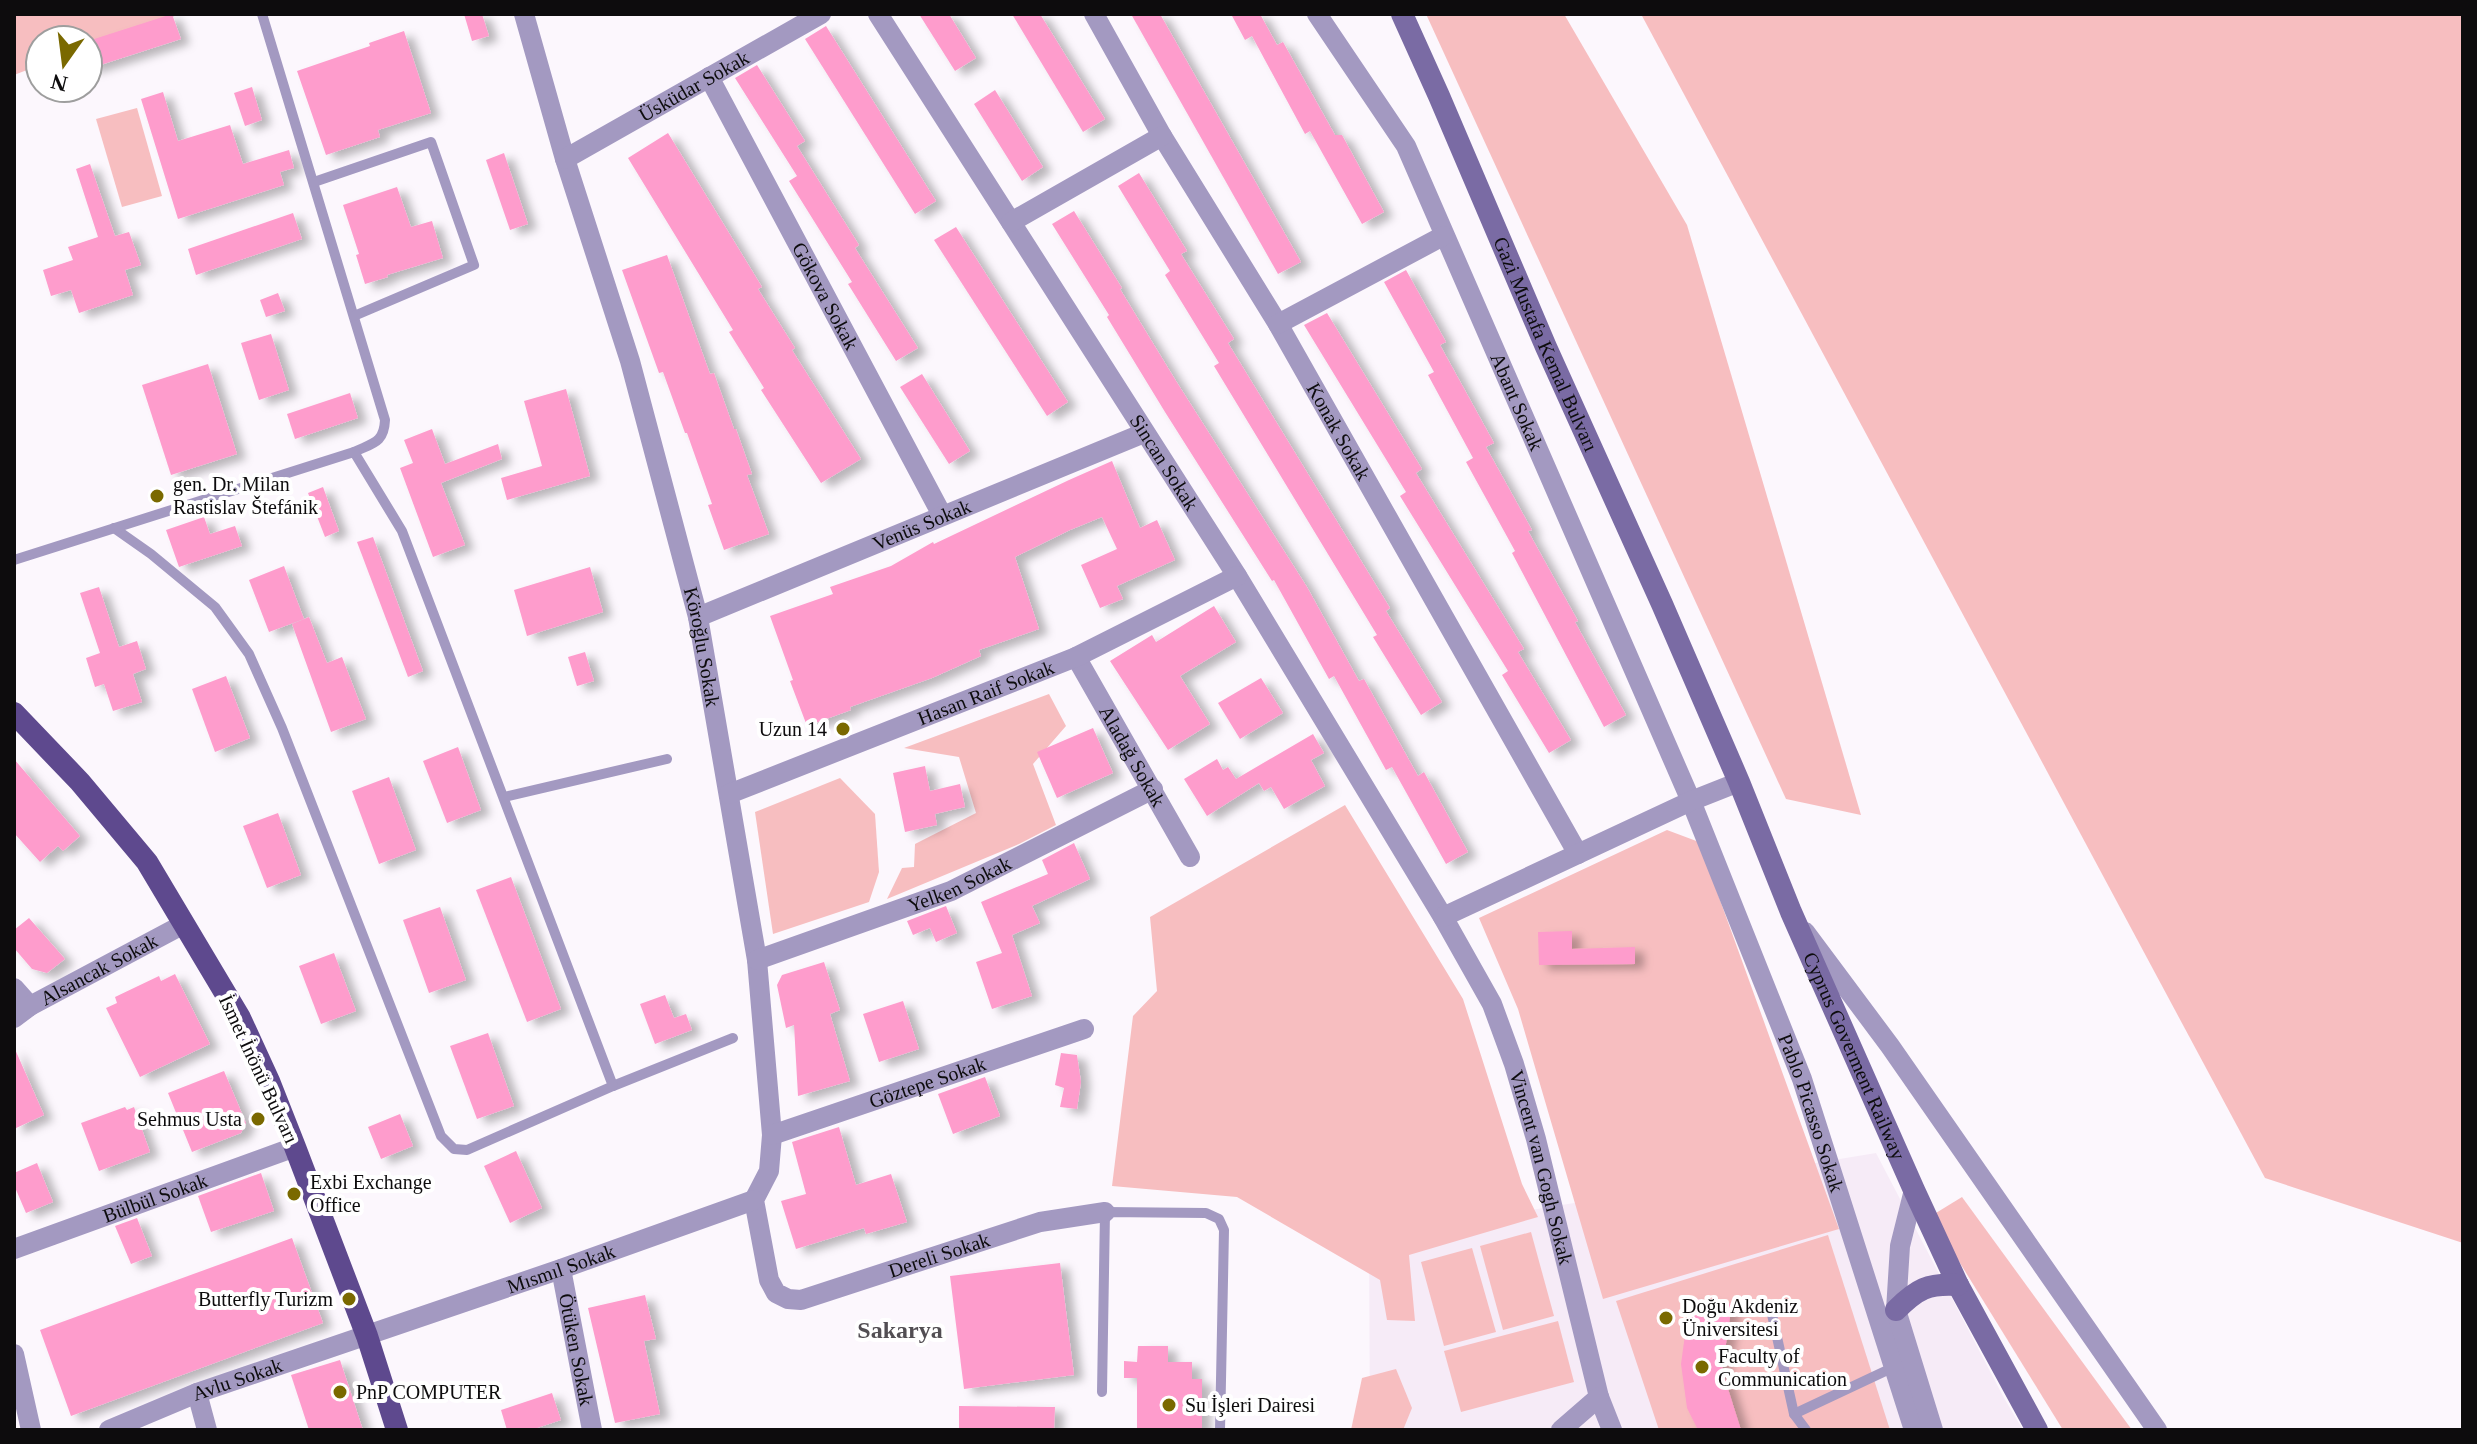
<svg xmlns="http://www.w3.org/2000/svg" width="2477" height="1444" viewBox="0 0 2477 1444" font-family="'Times New Roman',serif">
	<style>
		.built { fill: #f6ebf7 }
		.green { fill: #f7bec0 }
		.building { fill: #fe9ccc; filter: url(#shadow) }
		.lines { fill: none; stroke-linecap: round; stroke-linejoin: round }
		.service { stroke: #a399c1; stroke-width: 10 }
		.minor { stroke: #a399c1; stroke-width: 20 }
		.secondary { stroke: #7a6ba4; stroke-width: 22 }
		.primary { stroke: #5e498e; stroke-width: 22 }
		.poi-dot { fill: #7a6900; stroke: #fff; stroke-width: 3 }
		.labels { text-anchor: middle; stroke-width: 8; stroke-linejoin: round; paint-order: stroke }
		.street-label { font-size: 20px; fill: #0d0c0d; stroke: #fff }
		.poi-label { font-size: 20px; fill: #0d0c0d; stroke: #fff; text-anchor: start }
		.quarter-label { font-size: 24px; font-weight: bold; fill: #524e53; stroke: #fff }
	</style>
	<defs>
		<filter id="shadow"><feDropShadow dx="9" dy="5" stdDeviation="4" flood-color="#0004"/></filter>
	</defs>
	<rect width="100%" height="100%" fill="#fcf7fd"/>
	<!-- built -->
	<path class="built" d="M1876,1153L2004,1398L2023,1430H1370L1369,1237Z"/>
	<!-- green -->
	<g class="green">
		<path d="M14,14H180L88,48V40H40V65L14,75Z"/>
		<path d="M1426,14H1564L1687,225L1861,815L1786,799Z"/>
		<path d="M1641,14H2463V1243L2265,1178Z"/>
		<path d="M137,108L162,196L122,207L96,119Z"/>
		<path d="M1049,694L1066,726L1033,764L1056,825L1019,844L887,899L902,868L914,867L915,844L976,813L959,757L904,748Z"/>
		<path d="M840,778L875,814L879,872L869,902L773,934L755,812Z"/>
		<path d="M1345,805L1463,999L1522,1184L1538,1217L1409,1255L1415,1321L1387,1320L1380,1280L1237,1197L1112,1186L1133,1016L1157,991L1150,917Z"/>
		<path d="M1667,830L1699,842L1839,1229L1603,1299L1518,1009L1479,918Z"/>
		<path d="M1962,1197L2132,1430H2063L1931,1216Z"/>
		<path d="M1531,1232L1554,1316L1503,1330L1480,1246Z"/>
		<path d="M1828,1235L1890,1430H1659L1616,1301Z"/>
		<path d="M1472,1248L1496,1332L1444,1346L1421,1262Z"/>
		<path d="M1558,1321L1574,1382L1461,1412L1444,1351Z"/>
		<path d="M1396,1369L1412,1408L1403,1430H1351L1362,1378Z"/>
	</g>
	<!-- building -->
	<g class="building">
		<path d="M172,14L181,39L88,69V41Z"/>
		<path d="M464,14H482L489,36L472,41Z"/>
		<path d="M919,14H949L976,58L955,71Z"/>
		<path d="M1012,14H1040L1105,119L1083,132Z"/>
		<path d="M1131,14H1160L1301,262L1278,274Z"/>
		<path d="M1231,14H1260L1277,45L1283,42L1335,135H1342L1384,212L1362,224L1310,131L1305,134L1252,36L1245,40Z"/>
		<path d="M826,26L936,201L915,214L805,39Z"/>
		<path d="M404,31L431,113L378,130L380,137L326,155L297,71L370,46L369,43Z"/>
		<path d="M757,65L805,141L797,146L859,245L855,248L918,348L896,361L848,284L852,282L789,181L797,176L735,78Z"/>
		<path d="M252,87L262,120L245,126L234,93Z"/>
		<path d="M995,90L1043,167L1022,181L974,104Z"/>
		<path d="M163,92L178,141L230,125L243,164L289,150L294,168L280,172L284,185L178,219L141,99Z"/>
		<path d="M668,133L762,287L758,289L795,348L792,350L861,459L821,483L761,390L764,388L729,332L733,330L628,158Z"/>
		<path d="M504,153L528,224L510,230L486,160Z"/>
		<path d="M90,164L115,236L129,232L141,265L125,270L133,295L79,313L71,290L51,296L43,270L73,260L68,247L98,237L76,169Z"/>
		<path d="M1139,173L1187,251L1181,254L1234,339L1228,343L1390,608L1386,611L1442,702L1421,715L1373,637L1377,635L1214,366L1219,363L1165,275L1170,271L1118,186Z"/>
		<path d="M397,187L411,227L432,221L443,258L387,275L388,277L365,284L356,255L359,254L343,205Z"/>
		<path d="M1074,211L1122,288L1120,289L1176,381L1307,587L1359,681L1364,679L1418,776L1424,772L1468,852L1446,864L1392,767L1386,770L1334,676L1329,679L1274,580L1272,581L1165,412L1107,317L1109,315L1052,224Z"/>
		<path d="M293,213L302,239L196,275L188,249Z"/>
		<path d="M956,227L1068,402L1047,416L934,240Z"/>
		<path d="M667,255L710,374L714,373L734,429H736L752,474L747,475L769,534L724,550L708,505L712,504L687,433H685L663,372L659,373L622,270Z"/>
		<path d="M1406,270L1446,342L1440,345L1494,443L1486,447L1532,530L1528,531L1578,621L1575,622L1626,715L1604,727L1512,553L1515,551L1466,462L1473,458L1428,375L1434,372L1384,282Z"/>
		<path d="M278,293L285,311L266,317L260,300Z"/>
		<path d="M1327,313L1422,469L1416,473L1524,649L1518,652L1571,740L1549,753L1502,675L1508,671L1400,496L1406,492L1304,325Z"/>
		<path d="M271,334L289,390L259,400L241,343Z"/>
		<path d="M208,364L237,454L171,475L142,385Z"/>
		<path d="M922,374L970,451L949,464L900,387Z"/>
		<path d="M566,389L590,476L507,500L501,478L542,466L524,401Z"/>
		<path d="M350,393L358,418L295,439L287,414Z"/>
		<path d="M432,429L445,464L498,444L502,459L441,483L465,545L433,557L400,468L413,463L404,440Z"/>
		<path d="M1112,461L1140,528L1157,520L1175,560L1117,586L1123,599L1100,608L1081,565L1117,549L1102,517L1070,530L1015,557L1039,629L979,650L981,656L932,678L850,707L851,710L807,726L790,681L793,680L770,616L833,594L830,587L891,566L933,542L934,544L1069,480Z"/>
		<path d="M323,487L339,531L325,537L308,493Z"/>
		<path d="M204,517L210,534L235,526L242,546L179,567L166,530Z"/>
		<path d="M373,537L423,671L408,677L357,542Z"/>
		<path d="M284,566L304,619L269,632L249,580Z"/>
		<path d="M590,567L603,612L527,636L514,590Z"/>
		<path d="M99,587L119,647L137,641L146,669L133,674L142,702L113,711L104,684L95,687L86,658L100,653L80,593Z"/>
		<path d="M1214,606L1236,642L1180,676L1210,724L1168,750L1110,661L1152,635L1156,642Z"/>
		<path d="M309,617L327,663L342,657L366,719L331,732L292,624Z"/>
		<path d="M585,652L594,681L577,686L568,657Z"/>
		<path d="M226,676L250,738L215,752L192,689Z"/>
		<path d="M1261,678L1283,713L1240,739L1218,703Z"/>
		<path d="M1093,728L1113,773L1057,798L1037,752Z"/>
		<path d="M1313,734L1324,753L1311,760L1325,786L1284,809L1271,787L1264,791L1259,783L1207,816L1184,779L1217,759L1223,770L1228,767L1236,779Z"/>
		<path d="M458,747L481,810L447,823L423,761Z"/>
		<path d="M14,759L80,836L63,851L58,846L40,862L14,833Z"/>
		<path d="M925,766L930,791L960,784L965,807L935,814L937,825L905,832L893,773Z"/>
		<path d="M389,777L416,850L379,864L352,791Z"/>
		<path d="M278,813L301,875L267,888L243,826Z"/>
		<path d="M1074,843L1090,879L1032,906L1040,923L1012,935L1032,996L992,1009L976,962L1002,953L981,902L1048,874L1042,860Z"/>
		<path d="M511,877L561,1009L527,1022L476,890Z"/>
		<path d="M946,906L957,933L936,942L930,928L913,935L907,921Z"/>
		<path d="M440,907L466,980L429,993L403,920Z"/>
		<path d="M29,918L65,959L47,973L32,969L14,948V930Z"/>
		<path d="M1572,931V949L1635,947V964L1539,965L1538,932Z"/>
		<path d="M334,953L356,1011L321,1024L299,966Z"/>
		<path d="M824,962L840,1010L830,1014L850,1081L798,1096L794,1025L786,1028L777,985L782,975Z"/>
		<path d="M175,974L210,1044L140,1077L106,1008L117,1003L115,997L159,976L161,981Z"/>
		<path d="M665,995L674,1018L686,1014L692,1030L655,1044L640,1004Z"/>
		<path d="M903,1001L919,1049L879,1062L863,1014Z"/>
		<path d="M488,1033L514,1106L477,1119L450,1046Z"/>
		<path d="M14,1047L44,1115L14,1129Z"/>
		<path d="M1061,1053L1077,1055L1081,1082L1077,1109L1060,1107L1064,1088L1055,1085Z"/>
		<path d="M224,1071L246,1123L241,1133L192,1152L168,1093Z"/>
		<path d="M985,1077L1000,1116L953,1134L938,1094Z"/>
		<path d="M125,1107L127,1110L134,1107L150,1152L99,1171L81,1123Z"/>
		<path d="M400,1114L413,1146L381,1159L368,1127Z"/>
		<path d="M839,1127L856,1185L891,1174L907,1222L866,1234L864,1228L796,1249L781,1201L806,1194L792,1142Z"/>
		<path d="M516,1151L542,1208L510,1223L484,1166Z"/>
		<path d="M37,1163L53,1202L26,1213L14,1185V1173Z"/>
		<path d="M261,1173L274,1211L211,1232L198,1196Z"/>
		<path d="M137,1218L152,1256L131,1264L115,1226Z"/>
		<path d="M292,1238L323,1323L71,1416L40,1330Z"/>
		<path d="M1060,1263L1074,1375L964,1389L950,1276Z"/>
		<path d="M645,1295L656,1339L644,1341L660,1414L615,1423L588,1308Z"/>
		<path d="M1690,1298L1732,1304L1722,1370L1741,1430H1698L1687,1408L1681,1364Z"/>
		<path d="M1138,1346H1168V1362H1192V1379H1202V1430H1137V1378H1124V1361L1137,1362Z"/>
		<path d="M340,1360L363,1430H309L291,1375Z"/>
		<path d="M552,1393L561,1420L531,1430H507L501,1410Z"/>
		<path d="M959,1406L1055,1407L1054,1430H959Z"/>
	</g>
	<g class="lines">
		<!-- service -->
		<g class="service">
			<path d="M262,14L385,420C384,443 373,443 354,452"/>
			<path d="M314,182L431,142L474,265L354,316"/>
			<path d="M114,528L151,554L215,607L249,654L282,728L441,1136L454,1149L467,1150L613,1086L733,1038"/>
			<path d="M14,560L354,452L402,531L613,1086"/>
			<path d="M504,797L667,759"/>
			<path d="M1771,1310L1794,1414L1806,1430"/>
			<path d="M1102,1392L1105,1212L1206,1213L1219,1219L1224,1230L1220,1430"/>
			<path d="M1794,1414L1894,1367"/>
		</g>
		<!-- minor -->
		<g class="minor">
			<path id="s1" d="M524,14L565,159L630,361L698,617L757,960L772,1135L769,1171L754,1200L769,1280L776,1293L788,1299L801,1300L1040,1222L1105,1212"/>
			<path id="s2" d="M878,14L1237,576L1443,917L1492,1004L1514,1064L1536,1139L1599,1397L1612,1430"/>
			<path id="s3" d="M1094,14L1162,136L1278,324L1578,854"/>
			<path id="s4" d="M1317,14L1406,146L1691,801L1802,1079L1914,1430"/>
			<path id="s5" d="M709,77L942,515"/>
			<path id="s6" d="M565,159L821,14"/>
			<path d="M1011,222L1162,136"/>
			<path d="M1278,324L1443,236"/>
			<path id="s7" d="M698,617L1144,433"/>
			<path id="s8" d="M1076,657L1190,857"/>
			<path id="s9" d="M729,794L1076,657L1237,576"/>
			<path d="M1443,917L1691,801L1739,782"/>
			<path d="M1805,932L1890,1046L2157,1430"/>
			<path id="s10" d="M757,960L951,891L1153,789"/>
			<path d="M14,988L30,1006"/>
			<path id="s11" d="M14,1018L30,1006L184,924"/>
			<path id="s12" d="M772,1135L1084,1029"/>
			<path d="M1914,1190L1900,1246L1896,1310L1933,1430"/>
			<path id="s13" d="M14,1249L295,1147"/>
			<path id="s14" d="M561,1269L592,1430"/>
			<path d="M14,1354L31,1430"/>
			<path d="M197,1393L207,1430"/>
			<path id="s15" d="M109,1430L197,1393L561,1269L754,1200"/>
			<path d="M1561,1430L1599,1397"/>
		</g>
		<!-- secondary -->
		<g class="secondary">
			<path id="s16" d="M1402,14L1439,96L1546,347L1662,604L1739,782L1791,912L1914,1190L1958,1285L2037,1430"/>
			<path d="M1896,1310C1917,1289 1928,1283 1958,1285"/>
		</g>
		<!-- primary -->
		<path class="primary" d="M14,713L80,782L147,862L240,1018L269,1081L295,1147L367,1336L397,1430"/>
	</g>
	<!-- markers -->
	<g class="poi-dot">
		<circle cx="157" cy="496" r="8"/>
		<circle cx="843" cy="729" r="8"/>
		<circle cx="258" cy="1119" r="8"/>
		<circle cx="294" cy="1194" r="8"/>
		<circle cx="349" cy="1299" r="8"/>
		<circle cx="1666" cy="1318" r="8"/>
		<circle cx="1702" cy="1367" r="8"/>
		<circle cx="340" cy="1392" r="8"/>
		<circle cx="1169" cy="1405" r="8"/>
	</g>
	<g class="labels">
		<!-- street labels -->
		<g class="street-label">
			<text dy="7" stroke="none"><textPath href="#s6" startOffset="148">Üsküdar Sokak</textPath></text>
			<text dy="7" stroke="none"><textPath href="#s5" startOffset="248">Gökova Sokak</textPath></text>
			<text dy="7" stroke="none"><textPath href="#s16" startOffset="360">Gazi Mustafa Kemal Bulvarı</textPath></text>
			<text dy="7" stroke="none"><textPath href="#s4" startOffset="438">Abant Sokak</textPath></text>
			<text dy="7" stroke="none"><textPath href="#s3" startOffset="484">Konak Sokak</textPath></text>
			<text dy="7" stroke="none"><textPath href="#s2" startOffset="532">Sincan Sokak</textPath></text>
			<text dy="7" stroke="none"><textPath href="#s7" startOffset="242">Venüs Sokak</textPath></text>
			<text dy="7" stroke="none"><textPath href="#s1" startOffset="658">Köroğlu Sokak</textPath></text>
			<text dy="7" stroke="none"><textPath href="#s9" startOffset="276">Hasan Raif Sokak</textPath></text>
			<text dy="7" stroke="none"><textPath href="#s8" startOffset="114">Aladağ Sokak</textPath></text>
			<text dy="7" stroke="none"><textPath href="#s10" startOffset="216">Yelken Sokak</textPath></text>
			<text dy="7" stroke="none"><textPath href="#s11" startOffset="98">Alsancak Sokak</textPath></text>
			<text dy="7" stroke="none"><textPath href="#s16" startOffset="1136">Cyprus Goverment Railway</textPath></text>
			<text transform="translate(259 1069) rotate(65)" y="7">İsmet İnönü Bulvarı</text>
			<text dy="7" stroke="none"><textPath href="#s12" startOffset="164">Göztepe Sokak</textPath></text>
			<text dy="7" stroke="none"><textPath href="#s4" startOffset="1208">Pablo Picasso Sokak</textPath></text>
			<text dy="7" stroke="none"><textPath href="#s2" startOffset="1336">Vincent van Gogh Sokak</textPath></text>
			<text dy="7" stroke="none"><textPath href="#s13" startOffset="150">Bülbül Sokak</textPath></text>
			<text dy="7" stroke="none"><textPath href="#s1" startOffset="1488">Dereli Sokak</textPath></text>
			<text dy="7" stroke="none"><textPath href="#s15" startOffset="480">Mısmıl Sokak</textPath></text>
			<text dy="7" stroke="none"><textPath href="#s14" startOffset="82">Ötüken Sokak</textPath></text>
			<text dy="7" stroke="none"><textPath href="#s15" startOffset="138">Avlu Sokak</textPath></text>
		</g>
		<!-- poi labels -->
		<g class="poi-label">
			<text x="173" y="491">gen. Dr. Milan<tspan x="173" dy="23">Rastislav Štefánik</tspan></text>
			<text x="827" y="736" text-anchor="end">Uzun 14</text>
			<text x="242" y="1126" text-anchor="end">Sehmus Usta</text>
			<text x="310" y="1189">Exbi Exchange<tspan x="310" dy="23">Office</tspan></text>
			<text x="333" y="1306" text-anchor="end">Butterfly Turizm</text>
			<text x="1682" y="1313">Doğu Akdeniz<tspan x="1682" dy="23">Üniversitesi</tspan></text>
			<text x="1718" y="1363">Faculty of<tspan x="1718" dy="23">Communication</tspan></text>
			<text x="356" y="1399">PnP COMPUTER</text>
			<text x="1185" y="1412">Su İşleri Dairesi</text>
		</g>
		<!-- quarter labels -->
		<g class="quarter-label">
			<text x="900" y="1338">Sakarya</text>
		</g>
	</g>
	<!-- border -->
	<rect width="2477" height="1444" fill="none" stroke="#0d0c0d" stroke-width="32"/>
	<!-- north arrow -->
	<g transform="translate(64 64) rotate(194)"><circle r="38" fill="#ffffff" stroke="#9e9e9e" stroke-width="2"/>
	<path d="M0-6L14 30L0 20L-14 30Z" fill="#7a6900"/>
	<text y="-12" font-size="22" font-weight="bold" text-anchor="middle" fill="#0d0c0d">N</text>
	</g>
</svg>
